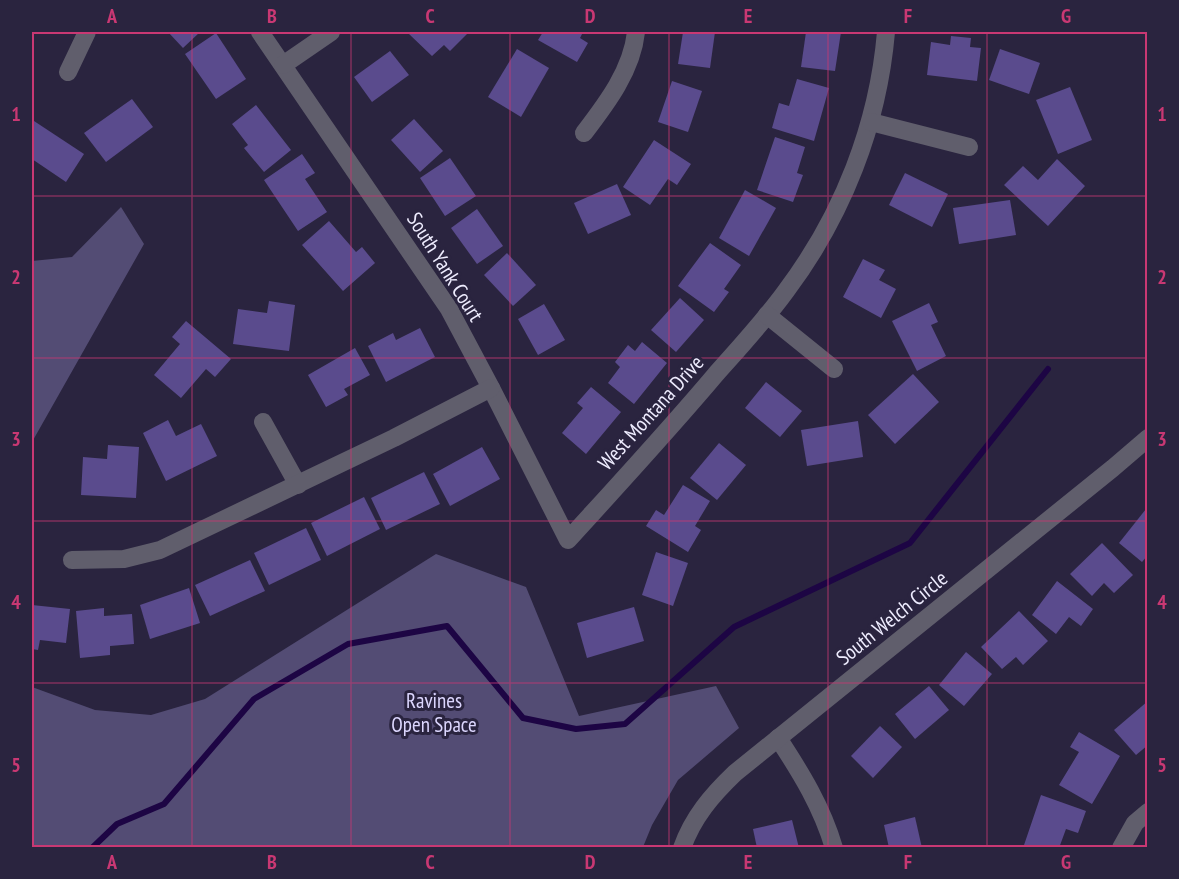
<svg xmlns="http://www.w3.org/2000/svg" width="1179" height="879" viewBox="0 0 1179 879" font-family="'PT Sans Narrow',sans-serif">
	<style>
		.green { fill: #534c74 }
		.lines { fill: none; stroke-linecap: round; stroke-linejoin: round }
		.stream { stroke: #1d0544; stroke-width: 6 }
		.building { fill: #5a4b8d }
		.street { stroke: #605e6c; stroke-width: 18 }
		.grid { fill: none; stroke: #c93873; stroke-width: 1.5; stroke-opacity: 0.55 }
		.labels { text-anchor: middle; stroke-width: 6; stroke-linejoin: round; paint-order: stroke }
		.street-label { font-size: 21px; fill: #eeecfe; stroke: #2a243f }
		.park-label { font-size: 21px; fill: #dcd6fe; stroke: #2a243f }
		.neatline { fill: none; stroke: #c93873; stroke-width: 2 }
		.grid-label { font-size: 20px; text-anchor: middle; font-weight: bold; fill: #c93873 }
	</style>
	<rect width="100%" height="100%" fill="#2a243f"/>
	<!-- green -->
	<g class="green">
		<path d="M121,207L144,244L32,442V261L72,257Z"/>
		<path d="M436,554L526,587L579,716L716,686L739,728L678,780L652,825L643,847H32V687L95,710L151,715L205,699Z"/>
	</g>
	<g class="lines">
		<!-- stream -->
		<path class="stream" d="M92,848L117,824L164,804L254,699L348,644L447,626L523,718L576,729L625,724L734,627L910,543L1048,369"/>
	</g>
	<!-- building -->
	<g class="building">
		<path d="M168,32H200L183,48Z"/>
		<path d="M412,32H464L467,34L450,51L444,45L432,56L409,34Z"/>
		<path d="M543,32H583L580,38L588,43L577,62L538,40Z"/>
		<path d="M683,32H715L710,68L678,64Z"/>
		<path d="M806,32H841L835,71L801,67Z"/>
		<path d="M216,33L246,79L216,99L185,54Z"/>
		<path d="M951,36L971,38L970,47L981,48L977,81L927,75L931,42L950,45Z"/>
		<path d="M517,49L549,68L521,117L488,97Z"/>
		<path d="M1000,49L1040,63L1029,94L989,80Z"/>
		<path d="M390,51L409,75L372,102L354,77Z"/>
		<path d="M797,79L829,88L814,141L772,128L779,103L789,106Z"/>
		<path d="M672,81L702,91L688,132L658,122Z"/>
		<path d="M1070,87L1092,140L1058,154L1036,100Z"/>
		<path d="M132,99L153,127L106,162L84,133Z"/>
		<path d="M256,105L291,150L264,172L244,148L248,145L232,124Z"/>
		<path d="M414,119L443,151L420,172L391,140Z"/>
		<path d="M34,121L84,154L66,182L32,159V125Z"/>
		<path d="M775,137L805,147L797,173L803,175L793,202L757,190Z"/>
		<path d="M654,140L691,164L677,185L668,179L650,205L623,187Z"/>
		<path d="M302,154L315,173L305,179L327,212L298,231L264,180Z"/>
		<path d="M450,158L476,196L445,216L420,178Z"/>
		<path d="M1057,159L1085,186L1048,226L1004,185L1023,166L1038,180Z"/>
		<path d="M905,173L948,194L932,227L889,205Z"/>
		<path d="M617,184L631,215L588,234L574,203Z"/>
		<path d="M745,190L776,208L749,256L719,238Z"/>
		<path d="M1010,200L1016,235L959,244L953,208Z"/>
		<path d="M477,209L503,246L477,264L451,228Z"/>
		<path d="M329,221L356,252L362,247L375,263L343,291L302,245Z"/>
		<path d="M710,243L741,265L724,289L729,292L714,312L678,286Z"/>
		<path d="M507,253L536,285L513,306L484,275Z"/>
		<path d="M863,259L885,270L879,280L896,289L881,318L843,297Z"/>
		<path d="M680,298L704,320L676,352L651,330Z"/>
		<path d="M269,301L295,305L289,351L233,344L238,309L267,313Z"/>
		<path d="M929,303L938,322L931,325L946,356L917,371L892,321Z"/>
		<path d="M544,304L565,340L538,355L518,319Z"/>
		<path d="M186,321L231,359L215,377L206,369L181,398L154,375L180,344L172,337Z"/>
		<path d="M420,328L435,357L386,382L368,346L393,333L396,340Z"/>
		<path d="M642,342L667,363L634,404L608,383L620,367L615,362L628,345L635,351Z"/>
		<path d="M355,348L370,375L344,389L348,395L326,407L308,375Z"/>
		<path d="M913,374L939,402L895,444L868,415Z"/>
		<path d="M766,382L802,411L780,437L745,408Z"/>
		<path d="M591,387L621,412L586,454L562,433L583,408L577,403Z"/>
		<path d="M168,420L176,436L201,424L217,456L166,481L143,433Z"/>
		<path d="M858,421L863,457L807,466L801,430Z"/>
		<path d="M719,443L746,465L717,500L690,478Z"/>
		<path d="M108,445L139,447L136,498L81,495L83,457L107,459Z"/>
		<path d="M482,447L500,479L450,506L433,474Z"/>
		<path d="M424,472L440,504L386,530L371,498Z"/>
		<path d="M683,485L710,501L695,526L701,530L688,552L646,526L656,510L664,515Z"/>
		<path d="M364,497L380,529L327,556L311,523Z"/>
		<path d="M1146,509L1148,510V555L1142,562L1119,543Z"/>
		<path d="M306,528L321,560L269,585L254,553Z"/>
		<path d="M1102,543L1133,575L1114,593L1104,583L1092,596L1070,574Z"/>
		<path d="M656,552L688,563L673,606L642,595Z"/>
		<path d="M250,560L265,591L210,616L195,585Z"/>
		<path d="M1057,581L1093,609L1081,626L1069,617L1056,634L1032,615Z"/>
		<path d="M189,588L200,623L150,639L140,605Z"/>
		<path d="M32,605L70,609L66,643L40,640L38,650L32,649Z"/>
		<path d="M634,607L644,641L587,658L577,623Z"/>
		<path d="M104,608V616L132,614L134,644L110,646V655L80,658L76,611Z"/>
		<path d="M1019,611L1048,641L1023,665L1016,657L1002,669L981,647Z"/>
		<path d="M966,652L992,674L964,706L939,685Z"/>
		<path d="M929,686L949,710L915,739L895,714Z"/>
		<path d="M1148,701V745L1136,755L1114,730Z"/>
		<path d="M880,726L902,747L873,778L851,756Z"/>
		<path d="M1079,732L1120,756L1092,804L1059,785L1079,752L1070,747Z"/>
		<path d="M1041,795L1086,811L1078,833L1066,829L1059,848H1023Z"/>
		<path d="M915,817L922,848H889L884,825Z"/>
		<path d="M792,820L799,848H757L753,829Z"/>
	</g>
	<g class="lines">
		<!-- street -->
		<g class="street">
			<path d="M260,32L449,309L491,388L568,540C618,485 668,431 716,374C740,347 765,320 786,291C843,215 878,125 886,32"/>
			<path d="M283,65L331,32"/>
			<path d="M68,72L87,32"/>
			<path d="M871,122L969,147"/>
			<path d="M584,133C607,103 632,70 636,32"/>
			<path d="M767,315L834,369"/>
			<path d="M263,422L298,485"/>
			<path d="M72,560L124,559L160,550L394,438L491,388"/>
			<path d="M778,738C801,773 822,807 834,848"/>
			<path d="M682,848C693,817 712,795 735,773L1113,468L1148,438"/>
			<path d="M1121,848L1135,823L1148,812"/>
		</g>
	</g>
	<!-- grid -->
	<path class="grid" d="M192,32V848M351,32V848M510,32V848M669,32V848M828,32V848M987,32V848M32,196H1148M32,358H1148M32,521H1148M32,683H1148"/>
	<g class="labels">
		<!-- street labels -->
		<g class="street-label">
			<text transform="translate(445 267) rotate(58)" y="7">South Yank Court</text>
			<text transform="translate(651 413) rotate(-48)" y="7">West Montana Drive</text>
			<text transform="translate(892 618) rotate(-39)" y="7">South Welch Circle</text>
		</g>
		<!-- park labels -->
		<g class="park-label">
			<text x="434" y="708">Ravines<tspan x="434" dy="24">Open Space</tspan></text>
		</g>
	</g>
	<!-- border -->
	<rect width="1179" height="879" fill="none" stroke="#2a243f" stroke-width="66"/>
	<rect x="33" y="33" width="1113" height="813" class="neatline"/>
	<g class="grid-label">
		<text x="112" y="23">A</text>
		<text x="272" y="23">B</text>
		<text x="430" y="23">C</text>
		<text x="590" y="23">D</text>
		<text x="748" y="23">E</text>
		<text x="908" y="23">F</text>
		<text x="1066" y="23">G</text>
		<text x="16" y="121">1</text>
		<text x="1162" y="121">1</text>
		<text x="16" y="284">2</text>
		<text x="1162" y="284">2</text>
		<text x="16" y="446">3</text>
		<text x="1162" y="446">3</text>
		<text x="16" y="609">4</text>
		<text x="1162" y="609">4</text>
		<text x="16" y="772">5</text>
		<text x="1162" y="772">5</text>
		<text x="112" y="869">A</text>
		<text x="272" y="869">B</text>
		<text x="430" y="869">C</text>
		<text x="590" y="869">D</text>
		<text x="748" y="869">E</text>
		<text x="908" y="869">F</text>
		<text x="1066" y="869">G</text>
	</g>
</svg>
